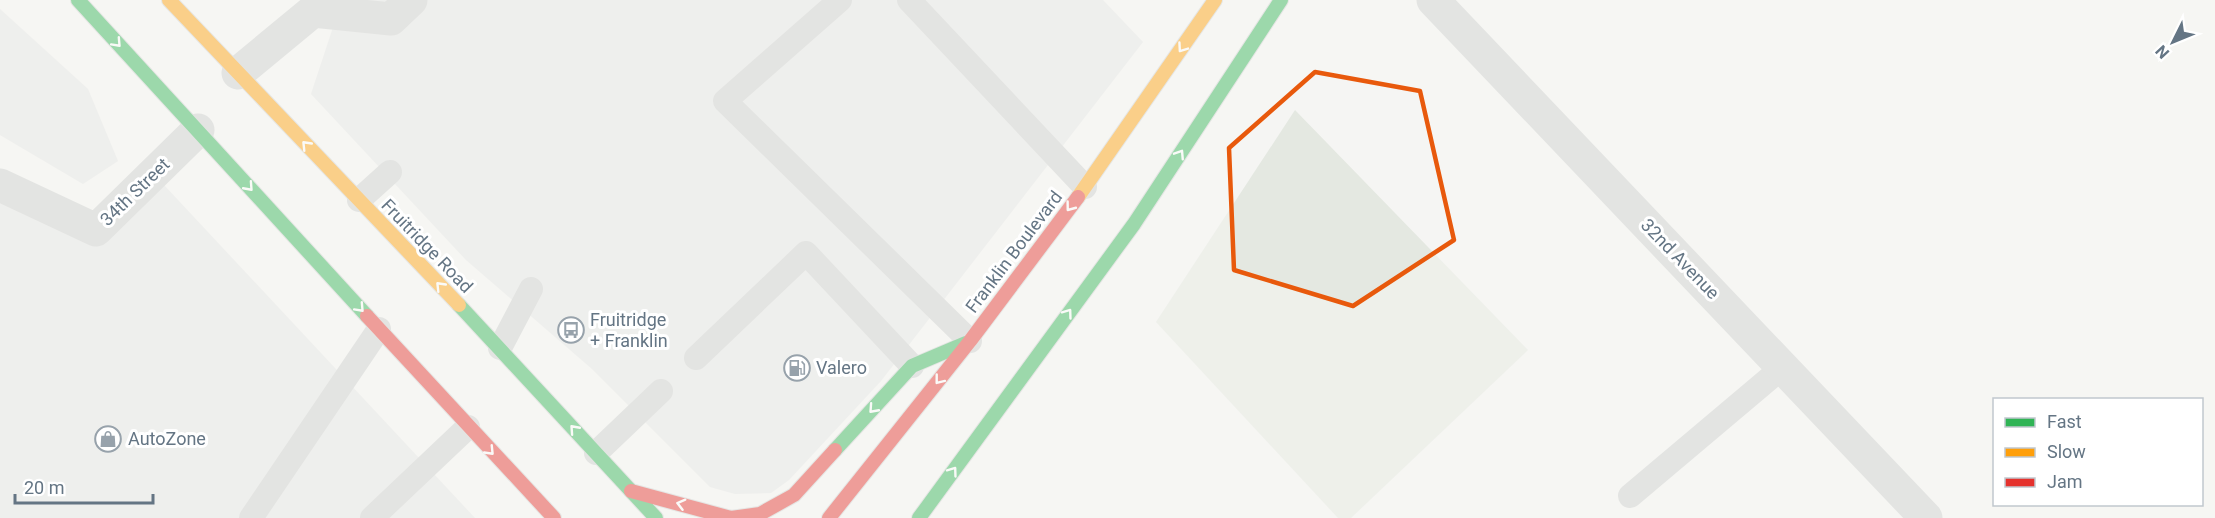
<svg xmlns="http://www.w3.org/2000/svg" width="2215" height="518" viewBox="0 0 2215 518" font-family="Roboto,sans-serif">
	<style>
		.built { fill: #e5e6e6 }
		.green { fill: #e4e8e1 }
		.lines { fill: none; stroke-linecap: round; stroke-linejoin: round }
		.fast-casing { stroke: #d1d3d3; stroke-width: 16 }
		.slow-casing { stroke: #d1d3d3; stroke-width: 16 }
		.jam-casing { stroke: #d1d3d3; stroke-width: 16 }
		.lane { stroke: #cccece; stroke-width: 24 }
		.street { stroke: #cccece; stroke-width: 33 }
		.fast { stroke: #30b455; stroke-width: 14 }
		.slow { stroke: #ff9f0a; stroke-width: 14 }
		.jam { stroke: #e5322d; stroke-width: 14 }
		.oneway { stroke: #fff }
		.marked { fill: none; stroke: #e8590c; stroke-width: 4.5; stroke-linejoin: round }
		.labels { text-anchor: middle; stroke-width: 6; stroke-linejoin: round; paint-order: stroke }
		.street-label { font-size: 18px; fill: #647584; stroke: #fff }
		.poi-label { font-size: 18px; fill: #647584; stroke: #fff; text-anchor: start }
	</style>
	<rect width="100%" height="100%" fill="#f5f5f3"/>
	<!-- built -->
	<g class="built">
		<path d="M342,0H1103L1143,42L881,381L789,480L771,493L735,494L710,487L592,369L466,260L311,94Z"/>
		<path d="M0,9L88,89L118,161L83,184L0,135Z"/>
		<path d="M164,185L475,518H0V202L91,245Z"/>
	</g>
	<!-- green -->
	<path class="green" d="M1295,110L1528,350L1351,518H1338L1156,322Z"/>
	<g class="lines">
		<!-- fast casing -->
		<g class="fast-casing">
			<g id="fast">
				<path d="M78,0L367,316"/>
				<path d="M459,305L656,518"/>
				<path d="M835,450L912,366L966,343"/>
				<path d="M919,518L1134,224L1281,0"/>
			</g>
		</g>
		<!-- slow casing -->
		<g class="slow-casing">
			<g id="slow">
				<path d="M169,0L459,305"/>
				<path d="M1078,197L1215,0"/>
			</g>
		</g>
		<!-- jam casing -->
		<g class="jam-casing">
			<g id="jam">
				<path d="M367,316L554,518"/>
				<path d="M631,491L731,518L760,514L794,495L835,450"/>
				<path d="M829,518L970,341L1078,197"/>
			</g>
		</g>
		<!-- lane -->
		<g class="lane">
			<path d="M840,0L725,101L970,341"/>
			<path d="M909,0L1085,187"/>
			<path d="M359,200L390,172"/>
			<path d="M500,348L531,289"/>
			<path d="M696,358L806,253L912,366"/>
			<path d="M596,453L661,391"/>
			<path d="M1630,496L1783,367"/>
			<path d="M251,518L379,329"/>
			<path d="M372,518L468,427"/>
		</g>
		<!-- street -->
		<g class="street">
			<path d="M1433,0L1926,518"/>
			<path d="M238,73L313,11L391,19L411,0"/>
			<path d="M0,185L96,230L198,130"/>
		</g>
		<!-- fast -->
		<use href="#fast" class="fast"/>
		<!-- slow -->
		<use href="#slow" class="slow"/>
		<!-- jam -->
		<use href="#jam" class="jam"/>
	</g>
	<!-- one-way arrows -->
	<defs><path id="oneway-chevron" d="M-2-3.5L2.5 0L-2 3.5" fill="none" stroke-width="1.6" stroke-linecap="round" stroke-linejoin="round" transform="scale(1.5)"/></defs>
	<g class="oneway">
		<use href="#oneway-chevron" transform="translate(117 43) rotate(47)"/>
		<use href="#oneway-chevron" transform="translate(1182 48) rotate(125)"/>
		<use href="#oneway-chevron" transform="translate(306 145) rotate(-134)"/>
		<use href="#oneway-chevron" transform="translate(1180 154) rotate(-57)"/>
		<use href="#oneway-chevron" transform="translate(249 187) rotate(48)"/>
		<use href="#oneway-chevron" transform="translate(1070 207) rotate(127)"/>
		<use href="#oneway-chevron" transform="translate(440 286) rotate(-134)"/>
		<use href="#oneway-chevron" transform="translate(360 308) rotate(47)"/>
		<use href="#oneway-chevron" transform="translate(1068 313) rotate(-54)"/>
		<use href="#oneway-chevron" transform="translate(939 380) rotate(128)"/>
		<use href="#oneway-chevron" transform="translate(873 409) rotate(132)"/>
		<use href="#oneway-chevron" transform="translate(574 429) rotate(-132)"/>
		<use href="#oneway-chevron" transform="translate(490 451) rotate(46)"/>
		<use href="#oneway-chevron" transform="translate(953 471) rotate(-54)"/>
		<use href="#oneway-chevron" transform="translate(681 504) rotate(-165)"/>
	</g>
	<!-- marked area -->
	<path d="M0 0H2215V518H0ZM1315,72L1420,91L1454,240L1353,306L1234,270L1229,148Z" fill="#f5f5f3" fill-opacity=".55" fill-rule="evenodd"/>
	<path class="marked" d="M1315,72L1420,91L1454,240L1353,306L1234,270L1229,148Z"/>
	<!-- icons -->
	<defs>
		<g id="bus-ring" transform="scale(1.35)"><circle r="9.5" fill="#fff" stroke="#97a2ab" stroke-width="1.5"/><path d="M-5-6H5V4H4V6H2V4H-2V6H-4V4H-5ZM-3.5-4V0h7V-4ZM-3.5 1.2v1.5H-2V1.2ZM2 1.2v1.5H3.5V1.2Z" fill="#97a2ab"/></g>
		<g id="fuel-ring" transform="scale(1.35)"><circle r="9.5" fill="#fff" stroke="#97a2ab" stroke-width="1.5"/><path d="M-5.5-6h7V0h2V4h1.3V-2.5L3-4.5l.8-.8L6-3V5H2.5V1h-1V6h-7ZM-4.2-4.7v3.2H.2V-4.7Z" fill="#97a2ab"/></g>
		<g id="shop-ring" transform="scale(1.35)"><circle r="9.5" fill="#fff" stroke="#97a2ab" stroke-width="1.5"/><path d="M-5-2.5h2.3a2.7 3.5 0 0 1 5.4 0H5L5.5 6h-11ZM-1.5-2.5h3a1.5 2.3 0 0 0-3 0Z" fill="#97a2ab"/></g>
	</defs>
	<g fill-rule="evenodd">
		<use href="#bus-ring" x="571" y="330"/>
		<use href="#fuel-ring" x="797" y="368"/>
		<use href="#shop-ring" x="108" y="439"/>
	</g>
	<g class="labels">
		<!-- street labels -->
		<g class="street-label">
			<text transform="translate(135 192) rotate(-44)" y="6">34th Street</text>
			<text transform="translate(427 246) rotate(46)" y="6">Fruitridge Road</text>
			<text transform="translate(1014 252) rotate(-53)" y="6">Franklin Boulevard</text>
			<text transform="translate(1680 259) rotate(46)" y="6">32nd Avenue</text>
		</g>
		<!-- poi labels -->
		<g class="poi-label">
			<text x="590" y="326">Fruitridge<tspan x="590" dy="21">+ Franklin</tspan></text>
			<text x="816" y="374">Valero</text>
			<text x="128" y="445">AutoZone</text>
		</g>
	</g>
	<!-- legend -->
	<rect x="1993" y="398" width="210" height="108" fill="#ffffff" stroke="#c1c8ce" stroke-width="1.5"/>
	<rect x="2005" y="418" width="30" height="9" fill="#30b455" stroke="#c1c8ce" stroke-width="1.5"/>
	<text x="2047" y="428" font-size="18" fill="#647584">Fast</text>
	<rect x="2005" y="448" width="30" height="9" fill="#ff9f0a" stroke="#c1c8ce" stroke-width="1.5"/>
	<text x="2047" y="458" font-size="18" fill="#647584">Slow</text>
	<rect x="2005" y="478" width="30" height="9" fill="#e5322d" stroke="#c1c8ce" stroke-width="1.5"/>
	<text x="2047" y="488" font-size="18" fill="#647584">Jam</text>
	<!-- north arrow -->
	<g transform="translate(2173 42) rotate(227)" stroke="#ffffff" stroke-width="4.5" paint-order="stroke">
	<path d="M0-4.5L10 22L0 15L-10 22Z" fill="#647584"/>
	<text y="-9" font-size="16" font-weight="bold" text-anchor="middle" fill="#647584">N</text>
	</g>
	<!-- scale -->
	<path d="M15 494v9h138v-9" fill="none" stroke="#647584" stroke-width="3"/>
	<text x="24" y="494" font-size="18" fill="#647584" stroke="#ffffff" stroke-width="4.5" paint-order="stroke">20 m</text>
</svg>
